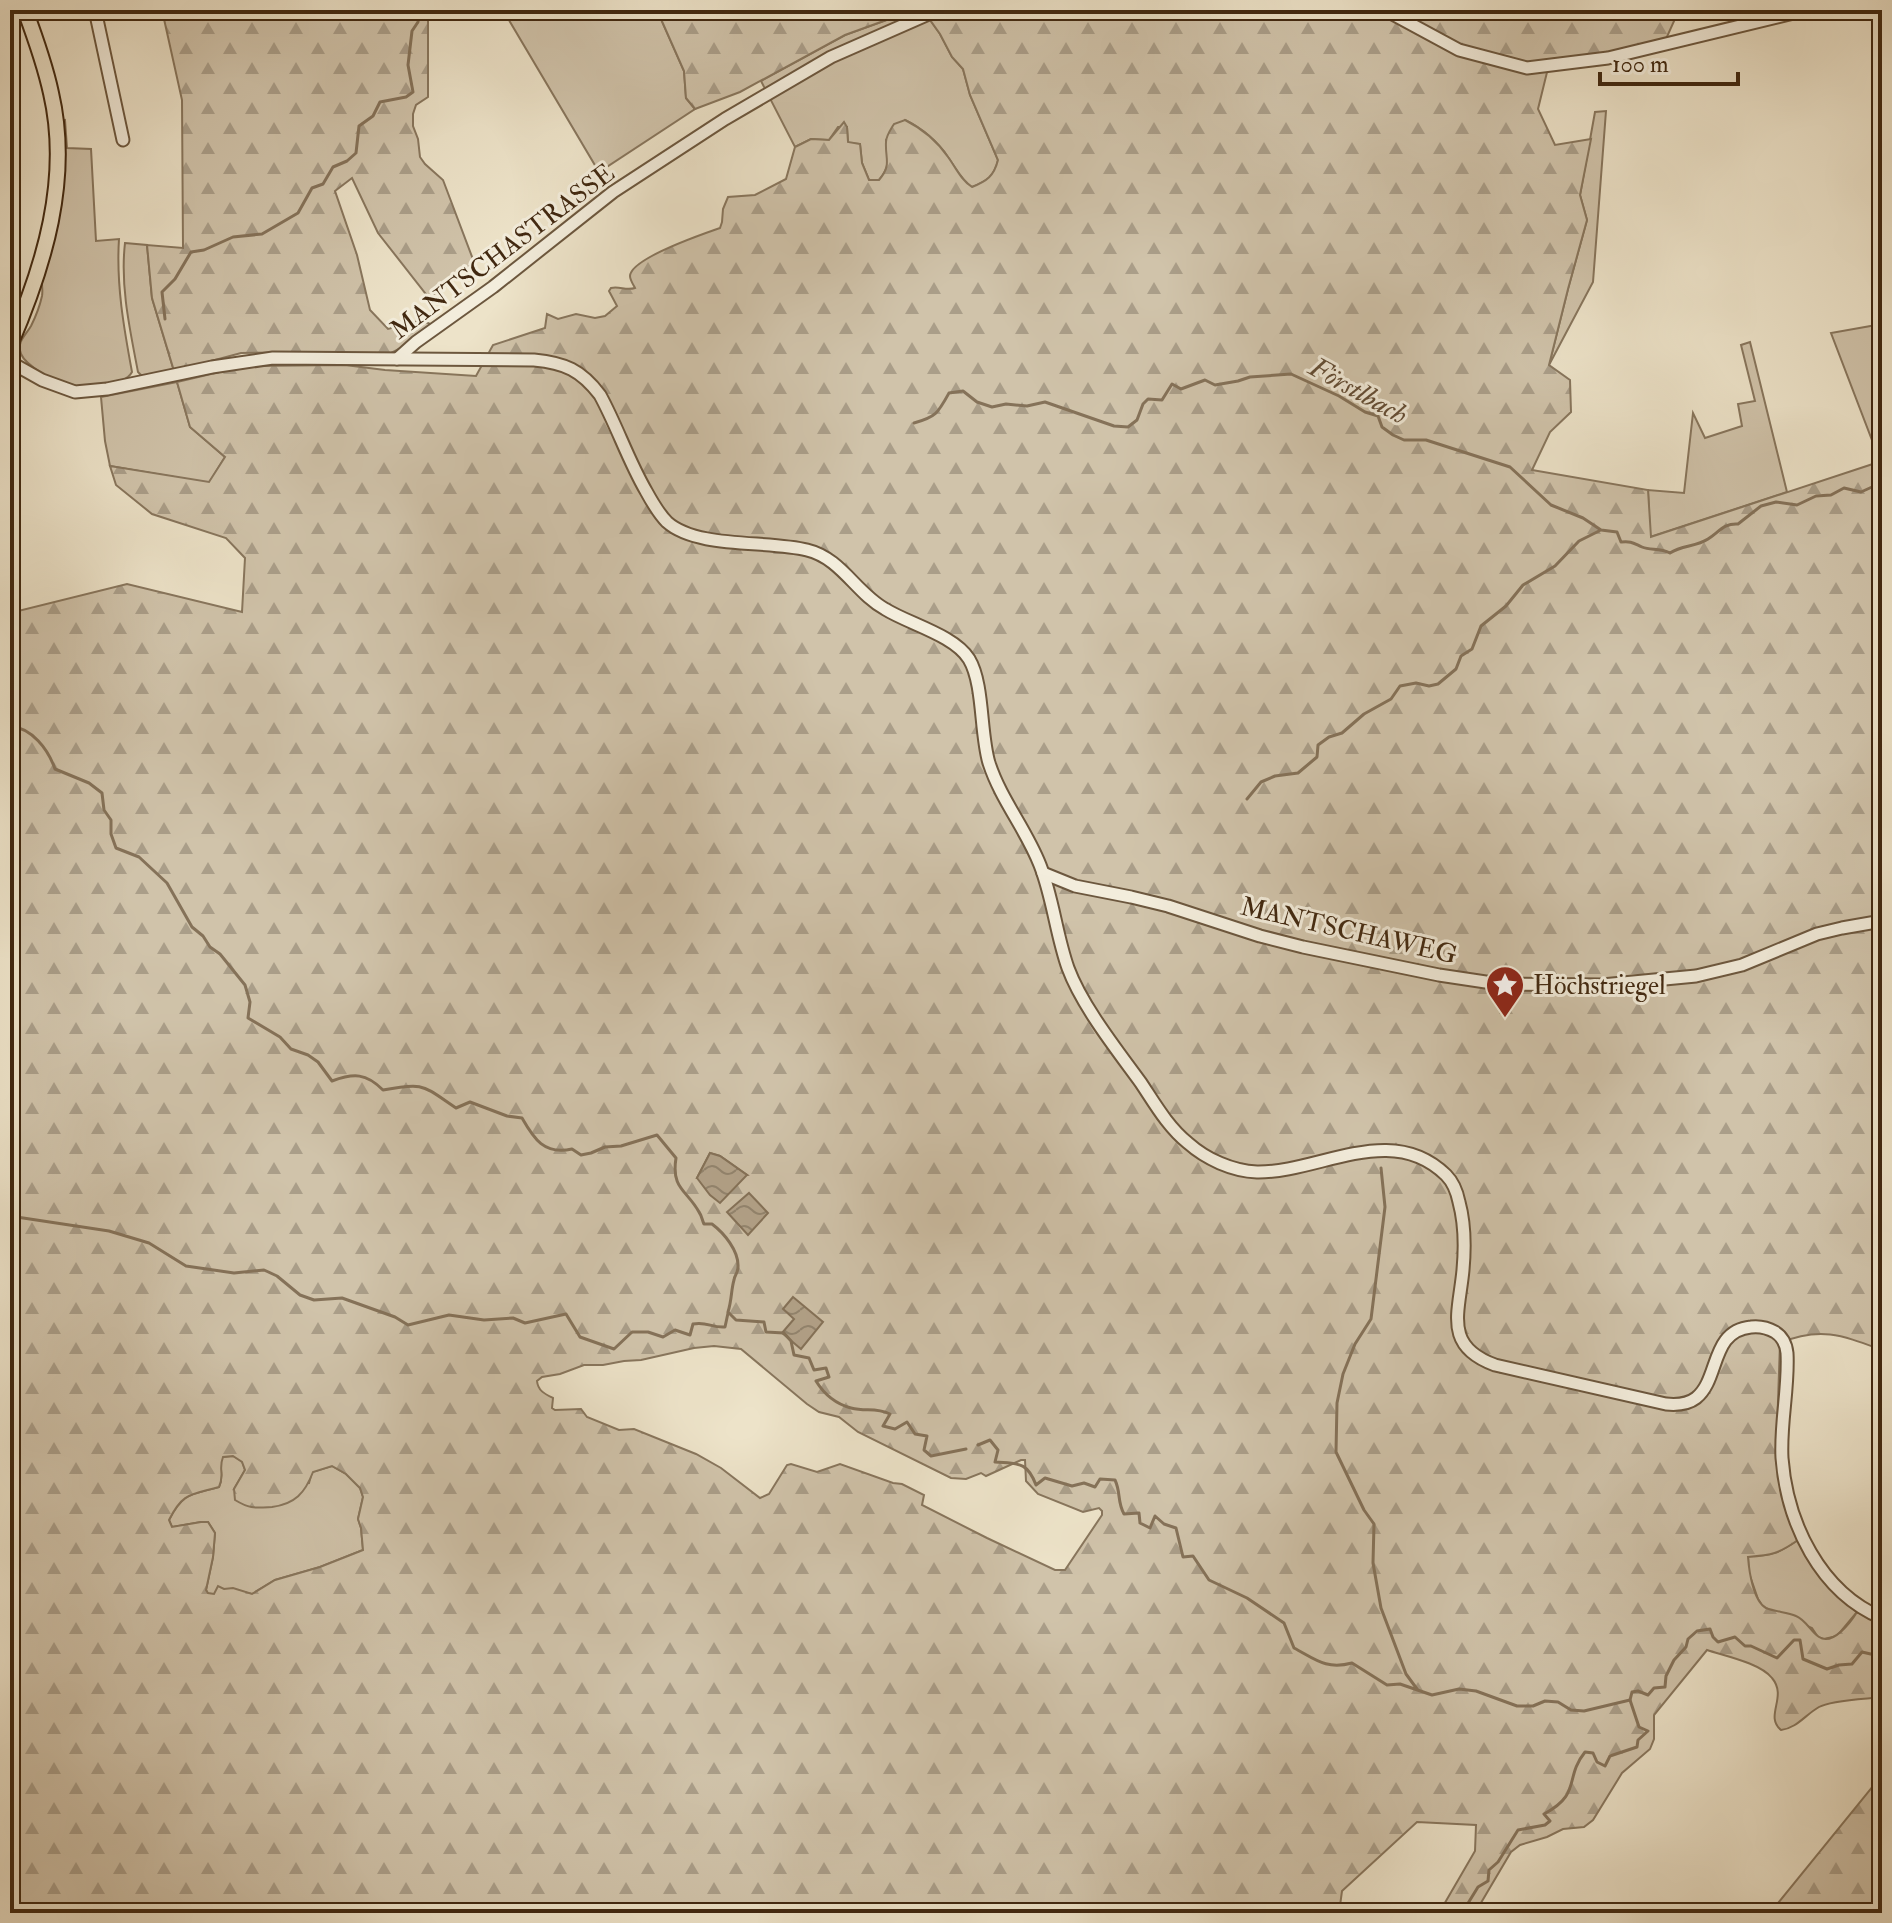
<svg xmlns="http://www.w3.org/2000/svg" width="1892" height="1923" viewBox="0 0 1892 1923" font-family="'IM FELL Double Pica',serif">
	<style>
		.green { fill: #d0c3aa; stroke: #88765d; stroke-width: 2 }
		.forest { fill: url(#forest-firs); stroke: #88765d; stroke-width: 2; fill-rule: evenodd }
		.water { fill: url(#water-waves); stroke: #857259; stroke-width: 2 }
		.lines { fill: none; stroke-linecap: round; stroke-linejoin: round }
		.stream { stroke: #857259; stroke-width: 3 }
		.minor-casing { stroke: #6c573e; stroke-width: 15 }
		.major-casing { stroke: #412810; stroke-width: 18 }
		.minor { stroke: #f3eddc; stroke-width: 11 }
		.major { stroke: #ede3c9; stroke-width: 14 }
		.labels { text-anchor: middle; stroke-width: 6; stroke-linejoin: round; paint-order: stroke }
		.street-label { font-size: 26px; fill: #412810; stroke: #f3eddc }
		.poi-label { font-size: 26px; fill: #412810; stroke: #f3eddc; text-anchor: start }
		.water-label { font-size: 28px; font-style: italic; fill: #634d35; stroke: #f3eddc }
	</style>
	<defs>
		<pattern id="forest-firs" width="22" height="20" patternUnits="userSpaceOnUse" patternTransform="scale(2)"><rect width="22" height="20" fill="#d0c3aa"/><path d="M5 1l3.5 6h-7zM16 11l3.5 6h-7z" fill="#aa9e89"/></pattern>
		<pattern id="water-waves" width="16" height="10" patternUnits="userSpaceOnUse" patternTransform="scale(2)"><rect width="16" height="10" fill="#b3a38a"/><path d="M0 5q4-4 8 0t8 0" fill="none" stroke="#93856f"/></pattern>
	</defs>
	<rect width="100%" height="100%" fill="#ede3c9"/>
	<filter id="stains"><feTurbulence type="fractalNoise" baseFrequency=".0025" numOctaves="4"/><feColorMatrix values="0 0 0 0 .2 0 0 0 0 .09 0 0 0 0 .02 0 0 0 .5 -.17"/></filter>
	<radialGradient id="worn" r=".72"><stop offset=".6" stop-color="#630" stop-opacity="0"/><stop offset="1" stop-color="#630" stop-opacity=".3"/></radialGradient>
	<!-- green -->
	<g class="green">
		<path d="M503,10H657L684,71L686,98L695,109L599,172Z"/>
		<path d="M914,10H923L940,34L952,57L963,69L970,95L998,160C994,177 987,181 972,187C961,180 956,168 948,157C937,141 923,129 905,120L886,140C888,157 891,166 879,180H869L862,163L860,144L848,143L847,127H838L829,140L811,139L795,147L761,81L845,35Z"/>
		<path d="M1606,111L1593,282L1549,365L1568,289L1587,220L1580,195L1595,112Z"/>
		<path d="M65,120L67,148L91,149L96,241L119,239C116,284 124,329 132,372C124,387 83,390 67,386C55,382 26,366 21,354C16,342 26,335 31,326C35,318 40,305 42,296C43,290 42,283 41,277L61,121Z"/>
		<path d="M125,243L147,245L152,298L174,371L148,376L141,375L138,372C130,330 120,286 125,243Z"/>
		<path d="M1882,324V461H1880L1831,333Z"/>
		<path d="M1750,342L1787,492L1650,537L1648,490L1684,493L1693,413L1705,438L1742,426L1738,404L1755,401L1741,345Z"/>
		<path d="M177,382L190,427L225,457L209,483L110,466L105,441L101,397Z"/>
		<path d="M233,1456L242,1461L245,1470L234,1489L309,1483L312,1472L332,1466L346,1474L360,1488L363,1497L358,1519L361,1528L363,1550L320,1567L275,1580L252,1594C234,1590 231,1585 214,1595L208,1594L206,1590L213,1557L215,1533L208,1522H201L172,1527L169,1520C183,1492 191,1495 219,1487C225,1474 218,1470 222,1457Z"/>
		<path d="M1798,1540C1814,1569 1831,1593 1857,1612L1837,1636L1824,1639L1818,1637L1812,1628L1763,1607L1758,1599L1749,1573L1748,1556C1771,1556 1779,1553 1798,1540Z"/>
	</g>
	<!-- forest -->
	<g class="forest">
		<path d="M162,10H428V97L416,105L413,114V126L418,139L420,157L425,164L443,180L474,262L429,298L378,233L352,178L335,191L357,255L370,310L388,329L422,320L430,324L423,336L382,358L324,352L241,353L174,371L152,298L147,245L183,248L182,100Z"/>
		<path d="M657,10H914L845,35L740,92L695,109L686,98L684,71Z"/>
		<path d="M923,10H1679L1666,39L1606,54L1549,64L1538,109L1555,145L1591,139L1580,195L1587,220L1568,289L1549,365L1570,380L1571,412L1550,432L1532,470L1648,490L1651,537L1882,461V1350C1844,1336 1821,1326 1780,1343L1776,1460L1782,1494L1798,1540C1778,1554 1772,1555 1748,1557C1749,1570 1753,1601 1766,1608C1776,1612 1787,1612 1796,1616C1806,1620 1811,1632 1819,1637C1833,1646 1851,1622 1857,1612L1882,1621V1697C1866,1699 1831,1700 1819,1707C1805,1715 1797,1728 1781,1730C1764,1716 1788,1697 1772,1678C1760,1663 1725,1656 1707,1650L1654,1715V1739L1650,1749L1622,1773L1593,1820L1584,1827L1563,1829L1547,1837L1520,1845L1511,1852L1475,1913H1439L1475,1851L1476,1825L1417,1822L1342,1891L1339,1913H10V613L127,584L242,612L245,558L226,538L152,514L116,485L110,466L209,482L225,457L190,427L177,382L245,366L345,365L385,370L476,376L493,345L545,328L547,314L558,319L576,314L595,318L605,316L617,306L609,291L611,288C620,286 626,291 635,288C634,286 630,280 630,276C631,258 703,234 720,228L722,222L723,209L728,197L755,195L786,179L795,147L811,139L829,140L844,122L847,127L848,142L860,144L862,163L869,180H879C892,165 885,159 886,142C886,136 891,129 894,124L905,120C923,129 937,141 948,157C956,168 961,180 972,187C987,181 994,176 998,160L970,95L963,69L952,57L940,34ZM710,1153L720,1156L747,1175L697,1178ZM714,1346L741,1349L807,1404L819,1412L839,1417L858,1432L951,1478L966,1479L981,1473L986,1476L1021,1460H1025L1026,1481L1038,1494L1083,1512L1099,1508L1102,1511V1515L1065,1570H1055L987,1538L922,1505L924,1495L902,1484L893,1483L840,1464L817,1472L791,1464L787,1465L769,1494L760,1498L721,1468L696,1454L634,1429L619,1430L587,1417L581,1409L555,1410L552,1408L553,1398C545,1394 538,1391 537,1381L542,1377L560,1374L584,1365H603L624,1361L641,1360L694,1348ZM233,1456L242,1462L245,1470L234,1489L235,1500C250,1509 254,1508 272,1507C295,1504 305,1493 313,1472L332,1466L346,1474L360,1488L363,1497L358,1519L361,1528L363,1550L320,1567L275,1580L252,1594L233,1588L224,1589L218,1586L214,1594L208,1593L206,1590L213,1557L215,1533L208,1522H201L172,1527L169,1520C183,1492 191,1495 219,1487C225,1474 218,1470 223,1457Z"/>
		<path d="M1882,1775V1913H1770Z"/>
	</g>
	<!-- water -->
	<g class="water">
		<path d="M710,1153L720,1156L747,1175L720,1203L710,1195L697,1178Z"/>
		<path d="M749,1193L768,1213L748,1235L727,1212Z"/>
		<path d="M793,1297L823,1322L801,1349L782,1333L794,1319L783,1309Z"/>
	</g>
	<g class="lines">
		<!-- stream -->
		<g class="stream">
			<path d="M165,319L162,292L175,279L191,252L204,250L233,237L262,234L298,213L312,188L323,184L333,167L347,161L356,153L359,126L373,116L380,102L406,97L413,92L408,65L412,31L418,22L419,10"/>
			<path d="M914,423C936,417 938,413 949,393L963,391L977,402L992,407L1006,404L1027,406L1045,402L1114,426L1128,427L1137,420L1143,404L1148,399L1162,400L1172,384L1181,389L1205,380L1215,385L1238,381L1250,377L1291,374L1339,396L1365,412L1378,416L1382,427L1393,435L1404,440H1426L1510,467L1551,505L1583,518L1601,530L1617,532L1621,542C1632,541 1633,543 1642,547C1651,551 1659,547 1670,553C1682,545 1696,547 1708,539C1719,532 1724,523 1738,524L1761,506L1776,502L1797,505L1816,496L1831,495L1844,488L1861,492L1872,487L1882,490"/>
			<path d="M10,726C32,728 48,749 55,769L89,783L102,793L104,810L111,820V834L116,848L139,857L167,883L192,927L203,936L210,947L220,954L245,985L250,1002L248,1018L280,1037L291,1049L308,1055L318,1062L332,1081C354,1073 366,1073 383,1090C424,1082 422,1085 456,1108L470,1102L507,1116L522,1118C534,1139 544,1155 572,1149L581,1155L591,1153L605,1147L621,1146L657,1135L676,1158C671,1189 687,1190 699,1212C702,1216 702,1220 704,1224H712C724,1233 739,1251 738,1267C738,1273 735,1274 734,1280C731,1290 732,1299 728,1312L736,1320L764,1322L766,1332L784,1333L791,1341L794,1355L809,1358L814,1370L826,1368L829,1377L816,1381C824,1394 836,1404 851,1408C866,1412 875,1407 890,1414L883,1426L895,1429L907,1422L915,1434L927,1436L924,1450L931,1456L966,1449"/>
			<path d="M1247,799L1261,782L1275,776L1298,773L1317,757L1318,745L1329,737L1342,733L1364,714L1391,699L1400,686L1416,683L1429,686L1438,684L1456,669L1461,656L1472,649L1481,626L1506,606L1523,585L1555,566L1579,541L1599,531"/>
			<path d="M1381,1168L1385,1207L1371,1319L1355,1344L1343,1374L1337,1403L1336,1452L1364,1510L1374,1524L1373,1563L1381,1608L1406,1674L1417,1689"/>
			<path d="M10,1216L109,1231L149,1243L186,1266L234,1273L264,1270L277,1276L300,1295L314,1300L342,1298L395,1317L408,1325L449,1315L484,1320L513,1318L525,1323L566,1314L580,1337L614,1349L632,1332H648L663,1337L675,1330L690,1335L693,1324C707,1321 711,1328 725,1327L728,1313"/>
			<path d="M978,1445L990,1440L998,1450L995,1462C1018,1464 1027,1461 1036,1485L1045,1478L1072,1486L1084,1483L1095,1487L1100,1479L1115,1480C1121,1493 1117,1501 1124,1514L1139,1513L1140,1523L1150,1528L1155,1516L1164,1524L1176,1528L1183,1557L1193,1556L1209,1580L1247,1598L1284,1623L1294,1648C1315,1659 1326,1670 1352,1663L1387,1685L1400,1684L1432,1695L1459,1689L1476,1691L1517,1706H1533L1545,1701L1558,1702L1571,1710L1584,1711L1630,1700"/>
			<path d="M1462,1913L1478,1887L1488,1881L1489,1870L1498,1862L1518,1830L1545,1825L1550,1821L1544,1814C1582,1794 1564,1778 1585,1752L1593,1753L1597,1762L1605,1766L1610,1756L1637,1747L1638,1740L1648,1731L1639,1727L1630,1700L1632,1692L1638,1691L1648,1695L1654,1688L1665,1687L1666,1676L1674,1660L1686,1647L1688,1639L1697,1631L1710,1629L1713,1637L1718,1642L1735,1637L1745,1646H1751L1777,1658L1794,1640H1800L1803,1659L1827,1669L1839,1665L1852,1664L1862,1652L1875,1655L1882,1665"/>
		</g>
		<!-- minor casing -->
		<g class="minor-casing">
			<g id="minor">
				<path d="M95,10L123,140"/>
				<path d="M1385,10L1459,50L1527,68L1608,58L1806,10"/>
				<path d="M397,359L416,342L493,287L613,192L725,119L831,57L938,10"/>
				<path d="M10,362L42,380L75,392L107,389L212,367L273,358L534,360C565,363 581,370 600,395C617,426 628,460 646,491C652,502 658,513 667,522C697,549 768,540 807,550C841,558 856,593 885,609C909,624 954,635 969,659C984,684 980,733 989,763C1001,800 1026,829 1040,865C1053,898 1056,934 1068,968C1082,1006 1117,1050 1141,1083C1155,1104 1168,1127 1188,1143C1206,1159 1232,1171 1257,1172C1319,1173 1391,1121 1446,1175C1454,1183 1457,1192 1459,1202C1465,1224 1465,1248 1463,1270C1459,1313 1443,1346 1495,1365L1666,1404C1676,1405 1687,1405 1696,1398C1720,1379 1710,1331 1751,1327C1759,1326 1768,1328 1775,1332C1783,1337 1786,1344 1787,1353C1789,1388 1780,1423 1782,1458C1787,1523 1820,1592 1882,1618"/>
				<path d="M1043,873L1075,886L1131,897L1168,906L1260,936L1303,947L1439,975L1499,984L1602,985L1696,976L1742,965L1817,934L1842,928L1882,921"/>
			</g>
		</g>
		<!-- major casing -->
		<g class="major-casing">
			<path id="major" d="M10,345C44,266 71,179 51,93C45,65 35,37 25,10"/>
		</g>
		<!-- minor -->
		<use href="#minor" class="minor"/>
		<!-- major -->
		<use href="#major" class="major"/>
	</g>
	<!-- icons -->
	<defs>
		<g id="sight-pin" transform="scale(2)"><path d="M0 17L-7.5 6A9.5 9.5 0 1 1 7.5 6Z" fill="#8f2418" stroke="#f3eddc"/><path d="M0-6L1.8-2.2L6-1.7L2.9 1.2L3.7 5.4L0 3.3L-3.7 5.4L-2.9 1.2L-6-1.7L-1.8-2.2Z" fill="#fff"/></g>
	</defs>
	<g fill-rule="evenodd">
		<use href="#sight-pin" x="1505" y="985"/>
	</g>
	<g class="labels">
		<!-- street labels -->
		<g class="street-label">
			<text transform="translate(502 251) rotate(-37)" y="9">MANTSCHASTRASSE</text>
			<text transform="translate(1349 930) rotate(13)" y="9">MANTSCHAWEG</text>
		</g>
		<!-- poi labels -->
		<g class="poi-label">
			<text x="1533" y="994">Höchstriegel</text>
		</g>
		<!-- water labels -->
		<g class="water-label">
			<text transform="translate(1359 390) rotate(29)" y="10">Förstlbach</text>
		</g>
	</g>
	<!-- margin -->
	<rect width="1892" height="1923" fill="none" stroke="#ede3c9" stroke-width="40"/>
	<rect x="12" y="12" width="1868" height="1899" fill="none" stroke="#412810" stroke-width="4"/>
	<rect x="20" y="20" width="1852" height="1883" fill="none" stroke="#412810" stroke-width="2"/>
	<!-- scale -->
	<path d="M1600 72v12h138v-12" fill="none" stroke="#412810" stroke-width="4"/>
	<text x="1612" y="72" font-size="24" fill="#412810" stroke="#f3eddc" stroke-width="6" paint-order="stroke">100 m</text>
	<rect width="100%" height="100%" filter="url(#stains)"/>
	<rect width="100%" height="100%" fill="url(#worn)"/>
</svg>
